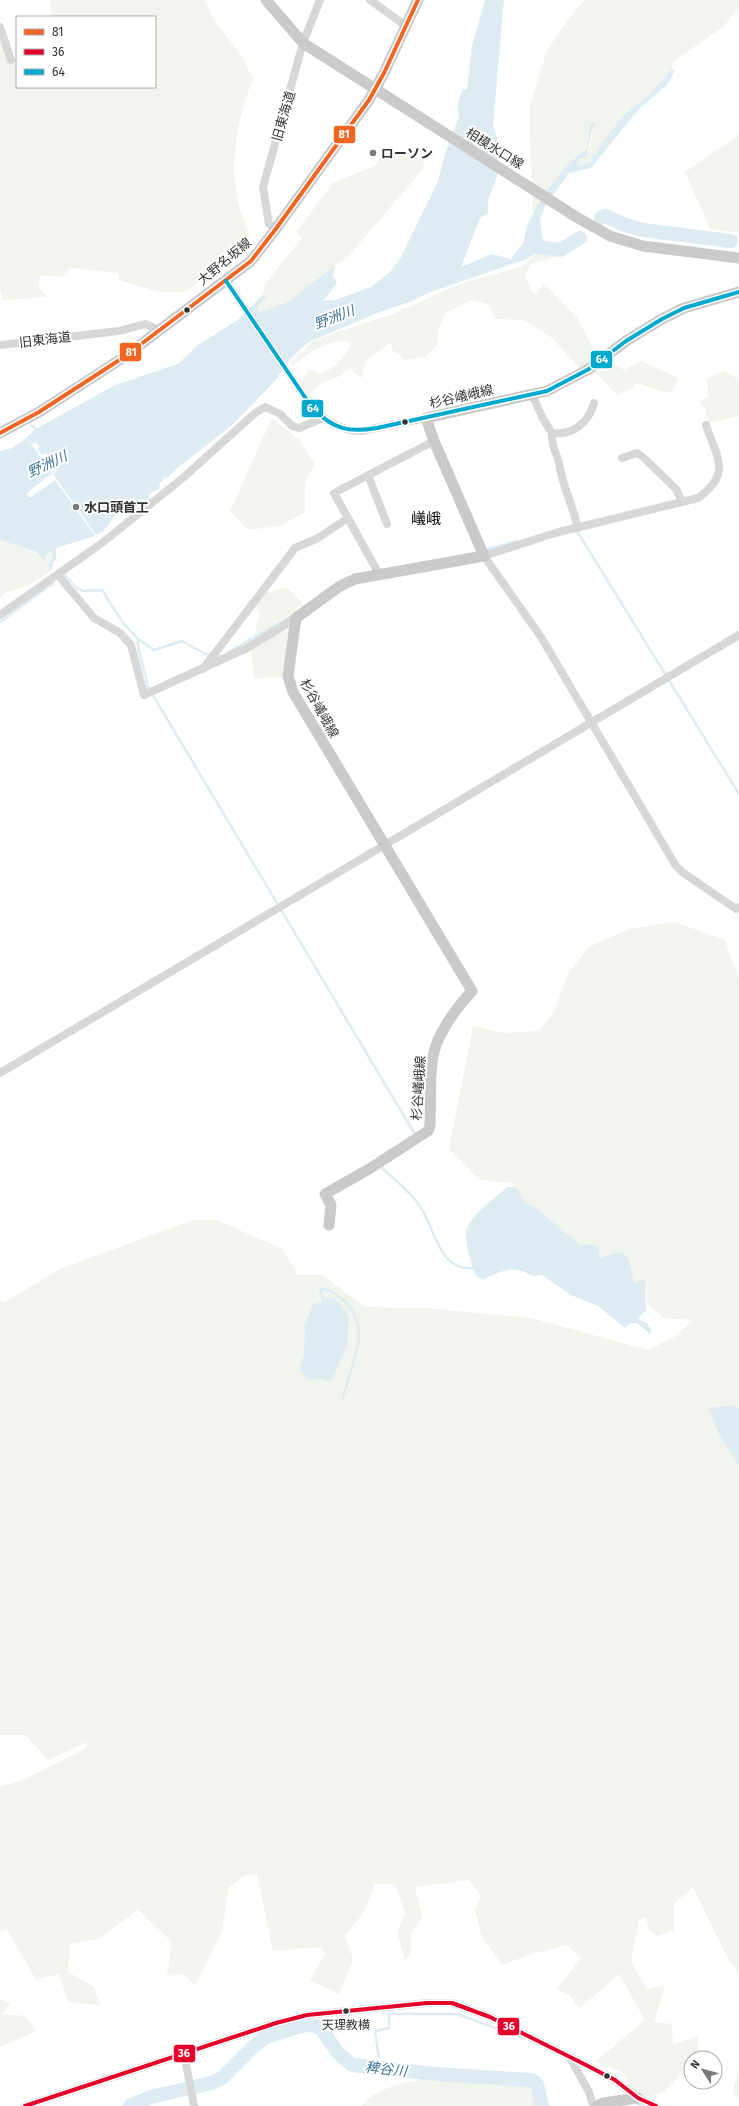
<svg xmlns="http://www.w3.org/2000/svg" width="739" height="2106" viewBox="0 0 739 2106" font-family="'Fira Sans','Noto Sans JP',sans-serif">
	<style>
		.green { fill: #f1f5ed }
		.water { fill: #ddebf3 }
		.lines { fill: none; stroke-linecap: round; stroke-linejoin: round }
		.stream { stroke: #ddebf3; stroke-width: 2.5 }
		.river { stroke: #ddebf3; stroke-width: 14 }
		.minor { stroke: #d7d7d7; stroke-width: 8 }
		.major { stroke: #cacaca; stroke-width: 11 }
		.bus-1-casing { stroke: #fff; stroke-width: 7 }
		.bus-2-casing { stroke: #fff; stroke-width: 7 }
		.bus-3-casing { stroke: #fff; stroke-width: 7 }
		.bus-1 { stroke: #f26522; stroke-width: 4 }
		.bus-2 { stroke: #e4002b; stroke-width: 4 }
		.bus-3 { stroke: #00a9ce; stroke-width: 4 }
		.poi-dot { fill: #7a7a7a; stroke: #fff; stroke-width: 1.5 }
		.bus-dot { fill: #333; stroke: #fff; stroke-width: 1.5 }
		.labels { text-anchor: middle; stroke-width: 4; stroke-linejoin: round; paint-order: stroke }
		.bus-label { font-size: 12px; fill: #333; stroke: #fff }
		.street-label { font-size: 13px; fill: #333; stroke: #fff }
		.poi-label { font-size: 13px; font-weight: bold; fill: #333; stroke: #fff; text-anchor: start }
		.water-label { font-size: 14px; font-style: italic; fill: #3f7597; stroke: #fff }
		.quarter-label { font-size: 15px; fill: #000; stroke: #fff }
		.line-badge { stroke: #fff; stroke-width: 1.5 }
		.badge-label { font-size: 11px; text-anchor: middle; font-weight: bold; fill: #fff }
	</style>
	<rect width="100%" height="100%" fill="#fff"/>
	<!-- green -->
	<g class="green">
		<path d="M50,0H204L216,23L241,55L253,79C237,117 230,161 238,202C241,215 247,227 251,240L186,292H160L119,280L118,273L70,268L62,277L40,275L39,288L47,297L3,300L0,288V42L14,58L17,59V87H155V17H52Z"/>
		<path d="M585,0H739V8L724,26L673,62L672,69L642,102C622,109 602,144 592,162L578,167L577,160L587,157C590,146 595,134 590,123L587,149C562,163 548,192 533,216L529,109L547,50L577,8Z"/>
		<path d="M739,135V233L710,229L685,172Z"/>
		<path d="M387,149L424,159L423,169L346,259L335,265L288,302L261,313H258L257,307L266,296L262,295L266,283L302,238L296,232L334,182L375,166Z"/>
		<path d="M549,244L557,247L553,258L532,263L525,275L531,290L535,294L545,284L577,318L593,347L588,365L581,369L552,338L524,320L496,319L488,304L471,300L445,313L438,330L437,346L424,357L405,360L392,350L391,342L366,361L362,378L353,372L351,367L340,376L323,382L308,394L300,382L309,370L320,374C335,368 345,358 351,344L346,340C322,343 311,351 293,366L289,364L310,343L334,333L393,314L462,283L520,267Z"/>
		<path d="M608,359L624,370L641,361L679,378L672,392H665L636,383L632,388L617,395L594,371Z"/>
		<path d="M725,371L736,378L739,385V416L708,423L705,407L702,406L700,401L708,397L707,378Z"/>
		<path d="M272,418L299,440L315,465L305,482V512L279,526L248,530L230,511Z"/>
		<path d="M0,540L34,552L46,560L45,557L52,551L53,557L48,566L51,571L28,585L7,592L0,597Z"/>
		<path d="M287,588L304,604L294,612L254,636L260,612L254,605L266,592Z"/>
		<path d="M290,626L284,676L254,679L251,649Z"/>
		<path d="M675,922L725,940L739,980V1974L728,1959L693,1888L674,1903V1930L658,1936L649,1931L646,1917L639,1920L631,1961L647,1989L665,1985L654,2022L672,2024L673,2044L699,2036L698,2057L691,2058V2064L662,2093L648,2097L629,2089L624,2073L595,2062L645,2020L619,1974L580,2008L569,1995L557,1989L581,1958L567,1945L532,1954L502,1965L481,1935L475,1910L481,1896L469,1880L415,1887L422,1917L411,1934V1954L405,1960L397,1933L405,1913L395,1885L375,1883L364,1912L345,1936L353,1959L339,1994L310,1980L325,1954L321,1947L273,1951L257,1874L246,1875L229,1887L222,1931L195,1986L184,1974L167,1976L172,1942L138,1910L98,1939L70,1944L68,1972L94,1987L101,2006L68,2001L59,1974L36,1980L7,1929L0,1931V1787L21,1781L87,1748V1742L48,1760L26,1735H0V1300L5,1302L60,1269L193,1220H216L281,1248L297,1272L296,1275H322L365,1307L425,1308L531,1318L648,1350L674,1337L693,1320L664,1318L647,1303V1291L634,1283L620,1252L600,1258L581,1246L538,1209L525,1202L512,1183L479,1180L449,1149L473,1026L503,1033L539,1031L555,1010L568,973L589,947L629,929Z"/>
		<path d="M0,1999L10,2004L2,2014L25,2016L37,2031L0,2047Z"/>
		<path d="M739,2066V2097L732,2095Z"/>
		<path d="M436,2079L527,2080L540,2101V2106H361C378,2086 411,2080 436,2079Z"/>
	</g>
	<!-- water -->
	<g class="water">
		<path d="M485,0H504L494,114L493,125L498,141V174L488,200V213L480,218L461,267L492,254L511,259C515,253 521,247 524,241C525,236 525,231 527,226C538,202 564,162 587,149L590,123L596,124L592,128L587,157L577,160L578,166L592,162L591,156L597,153L599,147C611,133 624,109 642,102L672,69L675,70L668,84L639,109L591,168L569,173L546,205L540,219L544,247L527,259L430,292L412,301L377,313L309,342L292,357L274,382L231,426L176,469L168,478L165,477L160,483L159,489L149,494V500L114,516L105,530L96,535L53,474L57,471L54,466L51,468L46,462L49,459L45,453L42,455L37,449L40,447L36,442L32,444L27,437L36,429L113,386L178,364L198,345L238,320L262,295L267,296L257,307L258,313L288,302L335,265L333,276L337,283L323,301L335,300L371,287L390,272L401,257L438,181L446,150L459,117L457,107L463,88L464,90L467,89L472,46Z"/>
		<path d="M27,438L52,473L26,494L30,498L55,480L95,536L56,548V560L53,562L51,571L48,566L53,557L52,551L46,555L45,561L36,552L0,540V451L12,448Z"/>
		<path d="M507,1187H515L525,1202L538,1209L581,1246L589,1244L598,1247L600,1258L620,1252L628,1257L634,1283L645,1279L646,1310L638,1319L647,1323L651,1330L650,1334L637,1323H630L625,1328L598,1306L571,1295L542,1275C527,1278 530,1272 517,1270C506,1268 493,1275 483,1280L476,1276C471,1263 466,1248 466,1233C467,1218 496,1197 507,1187Z"/>
		<path d="M334,1298L349,1316L347,1346L331,1380L327,1381L322,1378L311,1380L301,1372L300,1369L304,1354L305,1326L313,1304L323,1302V1299Z"/>
		<path d="M732,1405L739,1408V1466L719,1434L709,1408Z"/>
	</g>
	<g class="lines">
		<!-- stream -->
		<g class="stream">
			<path d="M31,425L36,429"/>
			<path d="M577,531L739,794"/>
			<path d="M485,550L517,541"/>
			<path d="M62,572L77,588L83,591L102,590L123,623L138,639V646L148,687L416,1136"/>
			<path d="M0,622L53,583V579"/>
			<path d="M138,639L154,650L182,641L205,654L220,656"/>
			<path d="M227,653L293,615"/>
			<path d="M380,1166C393,1179 409,1190 419,1205C435,1226 438,1272 473,1268"/>
			<path d="M323,1299L320,1288C342,1293 359,1311 359,1335C359,1351 347,1381 343,1398"/>
			<path d="M380,2067L375,2031L389,2028V2014H457L523,2038"/>
			<path d="M635,2103L643,2106"/>
		</g>
		<!-- river -->
		<g class="river">
			<path d="M601,218L605,216L625,225L643,230L731,241"/>
			<path d="M526,251L532,246L560,250L580,238"/>
			<path d="M130,2106L151,2097L211,2083L222,2078L254,2046L266,2037L304,2025L316,2026L322,2030L338,2053L352,2065L435,2074L532,2080L537,2084L542,2106"/>
		</g>
		<!-- minor -->
		<g class="minor">
			<path d="M370,0L406,26"/>
			<path d="M0,27L11,60"/>
			<path d="M275,230L269,224L263,187L303,43L320,0"/>
			<path d="M226,281L313,409C327,422 342,431 361,431L426,418"/>
			<path d="M0,345L119,331L145,324L159,330"/>
			<path d="M532,394L543,419L552,433C551,447 556,451 559,463C562,485 573,506 578,528"/>
			<path d="M706,425C716,457 733,472 698,498L555,533L484,556L541,637L676,866L682,872L736,909L739,907"/>
			<path d="M552,433C573,436 589,422 594,403"/>
			<path d="M622,458L637,453L643,457L676,489L682,502"/>
			<path d="M368,475L387,524"/>
			<path d="M379,574L334,493L434,441"/>
			<path d="M58,575L94,618L120,633L131,645L144,695L247,648L296,618"/>
			<path d="M0,615L102,543L184,477L254,414L265,407L280,414L292,426L299,428L323,418"/>
			<path d="M203,669L295,548L318,538L348,518"/>
			<path d="M0,1073L739,635"/>
			<path d="M184,2053L194,2106"/>
			<path d="M570,2058L589,2092L593,2106"/>
			<path d="M25,2106L276,2023L307,2015L427,2003H452L490,2017L584,2064L615,2080L638,2098L656,2106"/>
		</g>
		<!-- major -->
		<g class="major">
			<path d="M266,0L303,43L578,218L610,236L643,246L739,258"/>
			<path d="M0,433L39,412L124,357L251,261L275,230L369,100L384,73L418,0"/>
			<path d="M329,1225L331,1205L325,1194L369,1169L428,1131L430,1125C431,1102 429,1079 433,1057C436,1035 457,1007 472,991L293,692L288,676L296,618L340,586L355,579L484,556L434,441L426,418L547,391L589,369L626,341L662,319L684,308L739,292"/>
			<path d="M597,2106L603,2103L638,2098"/>
		</g>
		<!-- bus-1 casing -->
		<g class="bus-1-casing">
			<path id="bus-1" d="M0,433L39,412L124,357L251,261L275,230L369,100L384,73L418,0"/>
		</g>
		<!-- bus-2 casing -->
		<g class="bus-2-casing">
			<path id="bus-2" d="M25,2106L276,2023L307,2015L427,2003H452L490,2017L584,2064L615,2080L638,2098L656,2106"/>
		</g>
		<!-- bus-3 casing -->
		<g class="bus-3-casing">
			<path id="bus-3" d="M226,281L313,409C334,429 348,433 377,428L547,391L589,369L626,341L662,319L684,308L739,292"/>
		</g>
		<!-- bus-1 -->
		<use href="#bus-1" class="bus-1"/>
		<!-- bus-2 -->
		<use href="#bus-2" class="bus-2"/>
		<!-- bus-3 -->
		<use href="#bus-3" class="bus-3"/>
	</g>
	<!-- markers -->
	<g class="poi-dot">
		<circle cx="373" cy="153" r="4"/>
		<circle cx="76" cy="507" r="4"/>
	</g>
	<g class="bus-dot">
		<circle cx="187" cy="310" r="3.5"/>
		<circle cx="405" cy="422" r="3.5"/>
		<circle cx="346" cy="2011" r="3.5"/>
		<circle cx="607" cy="2076" r="3.5"/>
	</g>
	<g class="labels">
		<!-- bus labels -->
		<g class="bus-label">
			<text x="346" y="2029">天理教横</text>
		</g>
		<!-- street labels -->
		<g class="street-label">
			<text transform="translate(283 116) rotate(-74)" y="5">旧東海道</text>
			<text transform="translate(495 148) rotate(32)" y="5">相模水口線</text>
			<text transform="translate(224 261) rotate(-40)" y="5">大野名坂線</text>
			<text transform="translate(45 339) rotate(-7)" y="5">旧東海道</text>
			<text transform="translate(461 396) rotate(-13)" y="5">杉谷嶬峨線</text>
			<text transform="translate(320 708) rotate(61)" y="5">杉谷嶬峨線</text>
			<text transform="translate(418 1088) rotate(-86)" y="5">杉谷嶬峨線</text>
		</g>
		<!-- poi labels -->
		<g class="poi-label">
			<text x="381" y="158">ローソン</text>
			<text x="84" y="512">水口頭首工</text>
		</g>
		<!-- water labels -->
		<g class="water-label">
			<text transform="translate(334 317) rotate(-21)" y="5">野洲川</text>
			<text transform="translate(47 464) rotate(-25)" y="5">野洲川</text>
			<text transform="translate(386 2069) rotate(6)" y="5">稗谷川</text>
		</g>
		<!-- quarter labels -->
		<g class="quarter-label">
			<text x="426" y="524">嶬峨</text>
		</g>
	</g>
	<g class="line-badge">
		<rect x="333" y="125" width="23" height="19" rx="4" fill="#f26522"/>
		<rect x="119" y="342" width="23" height="20" rx="4" fill="#f26522"/>
		<rect x="590" y="350" width="23" height="19" rx="4" fill="#00a9ce"/>
		<rect x="301" y="399" width="23" height="19" rx="4" fill="#00a9ce"/>
		<rect x="497" y="2017" width="23" height="19" rx="4" fill="#e4002b"/>
		<rect x="173" y="2044" width="23" height="19" rx="4" fill="#e4002b"/>
	</g>
	<g class="badge-label">
		<text x="344" y="138">81</text>
		<text x="131" y="356">81</text>
		<text x="602" y="363">64</text>
		<text x="313" y="412">64</text>
		<text x="509" y="2030">36</text>
		<text x="184" y="2057">36</text>
	</g>
	<!-- legend -->
	<rect x="16" y="16" width="140" height="72" fill="#ffffff" stroke="#adadad"/>
	<rect x="24" y="29" width="20" height="6" fill="#f26522" stroke="#adadad"/>
	<text x="52" y="36" font-size="12" fill="#333333">81</text>
	<rect x="24" y="49" width="20" height="6" fill="#e4002b" stroke="#adadad"/>
	<text x="52" y="56" font-size="12" fill="#333333">36</text>
	<rect x="24" y="69" width="20" height="6" fill="#00a9ce" stroke="#adadad"/>
	<text x="52" y="76" font-size="12" fill="#333333">64</text>
	<!-- north arrow -->
	<g transform="translate(703 2070) rotate(306)"><circle r="19" fill="#ffffff" stroke="#adadad"/>
	<path d="M0-3L7 15L0 10L-7 15Z" fill="#7a7a7a"/>
	<text y="-6" font-size="11" font-weight="bold" text-anchor="middle" fill="#333333">N</text>
	</g>
</svg>
